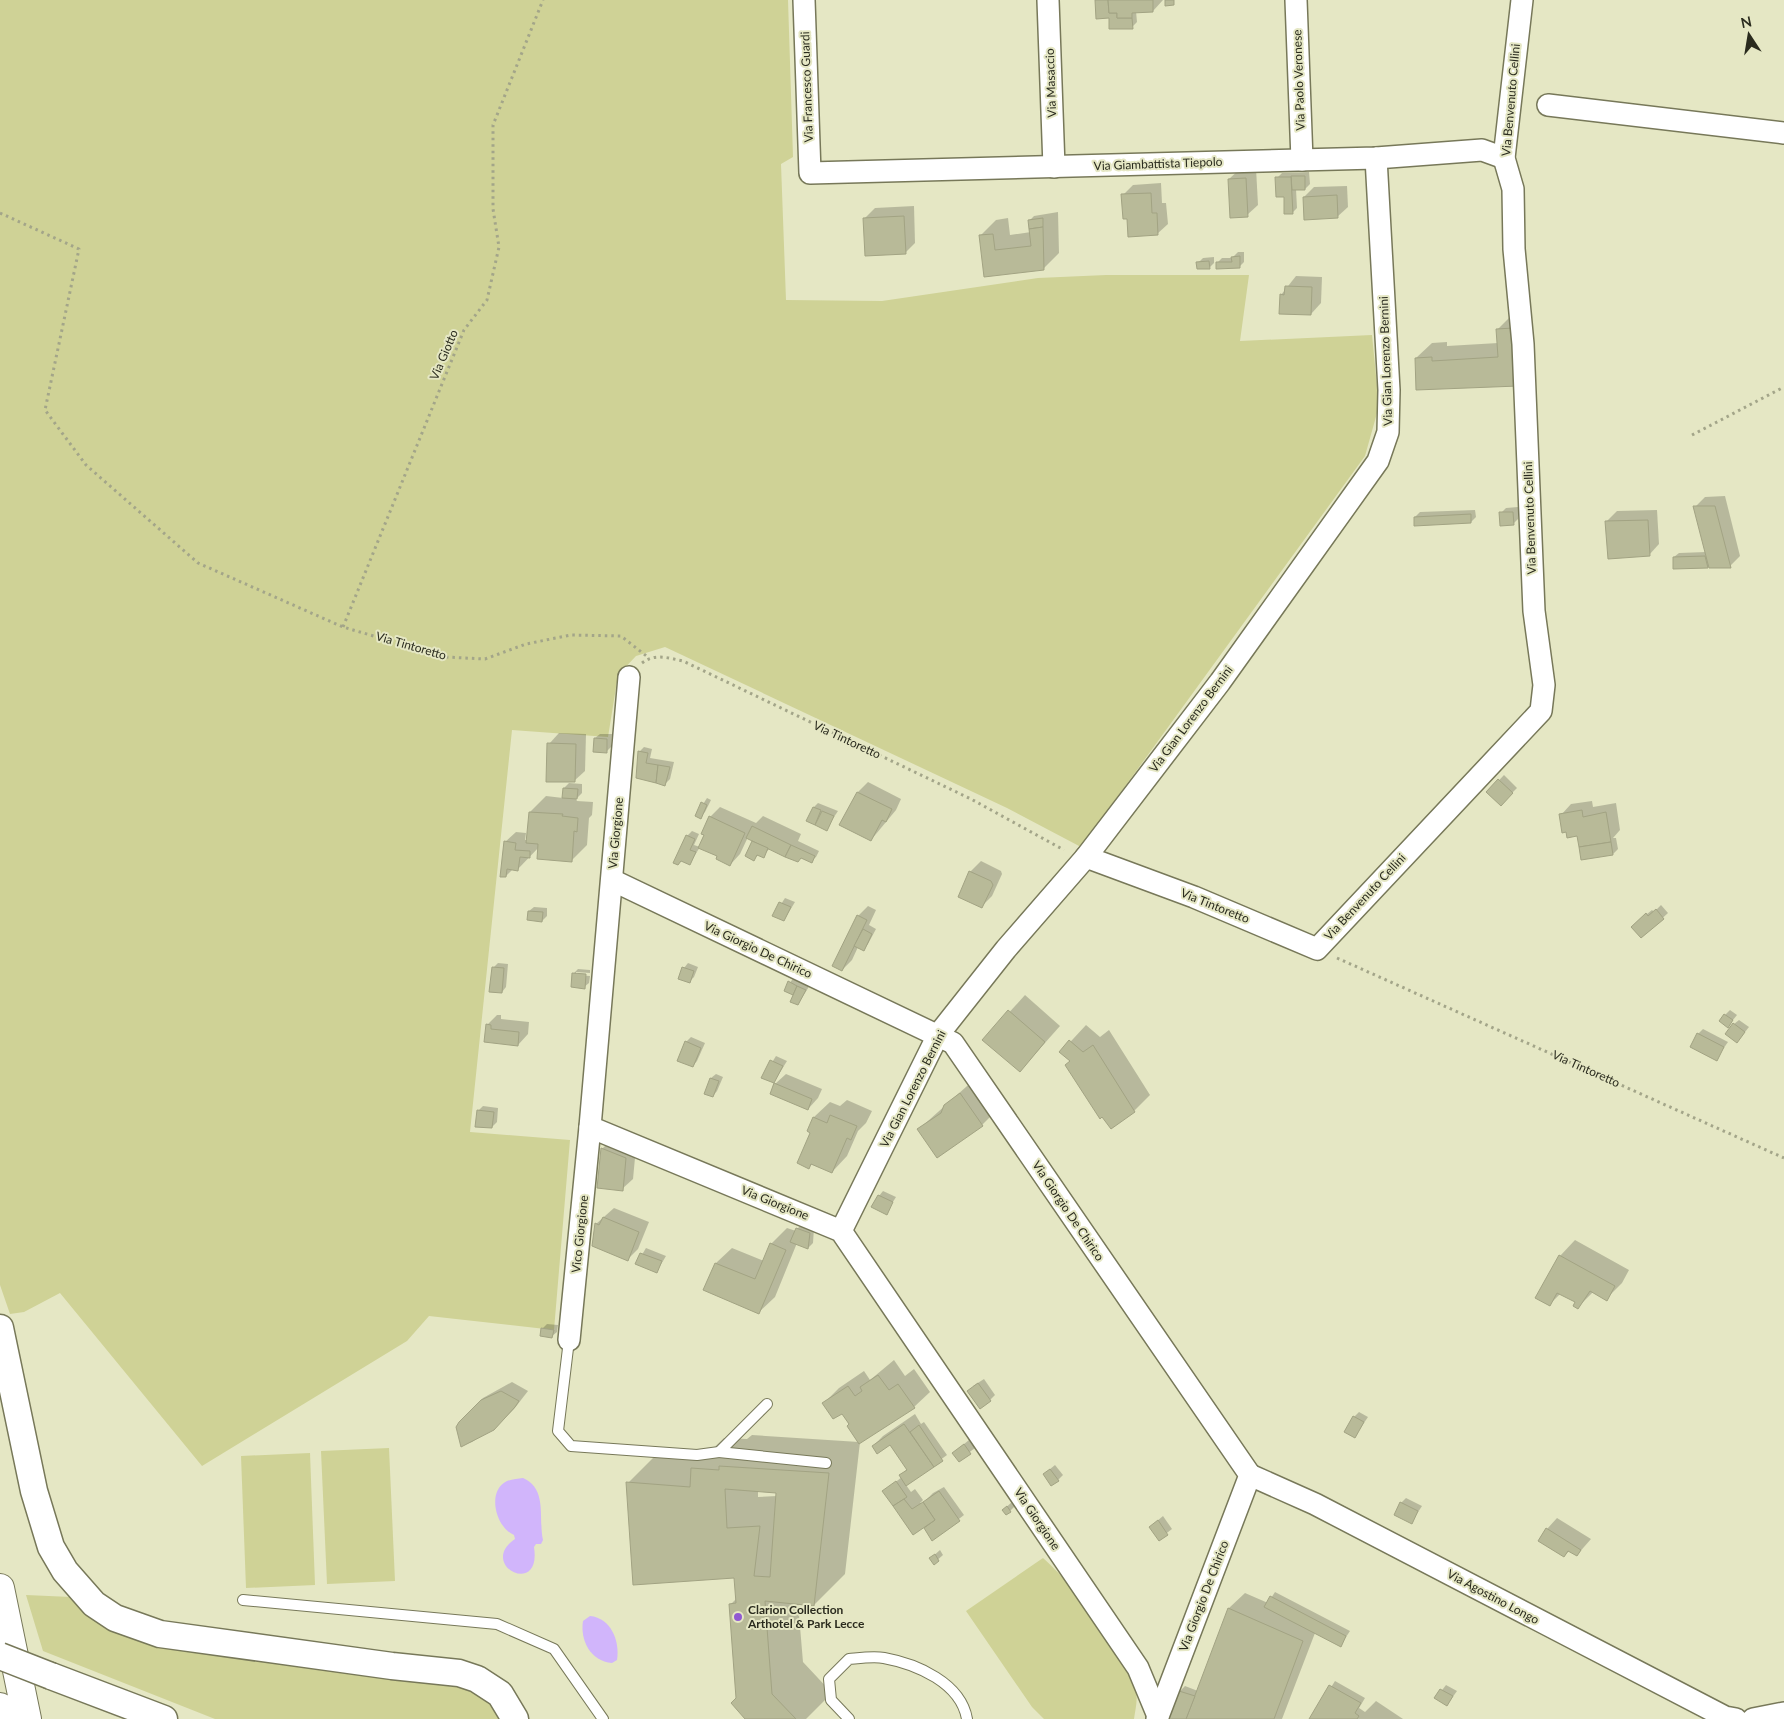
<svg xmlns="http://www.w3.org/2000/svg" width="1784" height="1719" viewBox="0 0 1784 1719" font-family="Lato,sans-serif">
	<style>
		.green { fill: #cfd296 }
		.water { fill: #d1b5fb }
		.shadow { fill: #0003; fill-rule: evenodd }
		.building { fill: #b8ba98; stroke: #a2a383; fill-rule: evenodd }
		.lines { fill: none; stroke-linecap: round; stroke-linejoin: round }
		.service-casing { stroke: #777859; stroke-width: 12 }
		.minor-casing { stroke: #777859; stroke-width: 24 }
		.tertiary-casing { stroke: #777859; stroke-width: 29 }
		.trunk-casing { stroke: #777859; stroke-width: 30 }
		.path { stroke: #a3a589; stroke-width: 3; stroke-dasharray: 2.5 4; stroke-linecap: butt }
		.service { stroke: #fff; stroke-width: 10 }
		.minor { stroke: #fff; stroke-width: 21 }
		.tertiary { stroke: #fff; stroke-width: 26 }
		.trunk { stroke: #fff; stroke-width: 28 }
		.tertiary-bridge-casing { stroke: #777859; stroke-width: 29; stroke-linecap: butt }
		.tertiary-bridge { stroke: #fff; stroke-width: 26 }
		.poi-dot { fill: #915ad2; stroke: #e5e7c4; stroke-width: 2 }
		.labels { text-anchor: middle; stroke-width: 4; stroke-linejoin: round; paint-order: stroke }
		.street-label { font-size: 12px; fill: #2a2b1e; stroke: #e5e7c4 }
		.poi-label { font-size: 12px; font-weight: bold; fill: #2a2b1e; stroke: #e5e7c4; text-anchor: start }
	</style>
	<rect width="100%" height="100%" fill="#e5e7c4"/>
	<!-- green -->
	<g class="green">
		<path d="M0,0H788L793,157L781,164L786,300L882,301L1038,278L1106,275H1249L1240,341L1372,335L1379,406L1365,456L1081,847L1007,808L665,647L636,656L618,675L608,737L512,730L470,1132L570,1140L554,1330L429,1316L407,1341L202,1466L60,1293L24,1312L10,1314L0,1285Z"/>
		<path d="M389,1448L395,1581L327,1584L321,1451Z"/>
		<path d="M310,1453L315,1585L246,1588L241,1456Z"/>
		<path d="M1043,1558C1072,1583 1127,1655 1136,1692C1138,1700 1135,1711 1134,1719H1044L1032,1707L966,1611Z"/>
		<path d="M26,1595L71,1597L94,1617L453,1680L486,1691L508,1719H215L43,1651Z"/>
	</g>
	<!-- water -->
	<g class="water">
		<path d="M523,1478C548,1489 538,1518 543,1540L541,1544H536L534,1547C542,1598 477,1565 515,1539L514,1535C496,1528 486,1491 507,1481C512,1479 518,1479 523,1478Z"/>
		<path d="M590,1616C611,1618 620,1641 617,1660L612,1663C590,1661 580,1640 583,1621Z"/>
	</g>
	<!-- shadow -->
	<g class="shadow">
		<path d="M1097,0H1163L1153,11H1136L1137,22L1132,27L1110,17Z"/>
		<path d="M1256,168L1258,205L1247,215L1229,179L1240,169Z"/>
		<path d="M1309,172L1310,184L1305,189H1296L1297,208L1292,213L1277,178L1282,173Z"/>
		<path d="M1161,183L1162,203H1166L1168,224L1157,234L1128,218L1123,195L1133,185Z"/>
		<path d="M1347,186L1348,207L1337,217L1304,197L1314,187Z"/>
		<path d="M914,206L915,243L905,253L865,218L875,208Z"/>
		<path d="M1058,212L1059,253L1043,269L985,276L980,236L996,220L1008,218L1010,235L1031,232L1029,221L1034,216Z"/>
		<path d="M1238,252H1244V262L1239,267L1217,263L1222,258H1232Z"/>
		<path d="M1214,257V263L1209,268L1198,263L1203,258Z"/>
		<path d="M1296,276L1322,277L1321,303L1311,314L1281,295Z"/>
		<path d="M1513,314L1517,385L1416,358L1432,343L1447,342V346L1498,343L1497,330Z"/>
		<path d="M1725,496L1740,556L1730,566L1710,565L1707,567L1674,557L1679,553L1706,552L1695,507L1705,497Z"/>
		<path d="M1518,507V519L1513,524L1501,513L1506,508Z"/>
		<path d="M1475,510L1476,517L1471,522L1415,517L1420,512Z"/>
		<path d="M1657,510L1659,544L1649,555L1607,521L1617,511Z"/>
		<path d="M559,733L586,734L585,771L574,781L549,744Z"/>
		<path d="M600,734H612L611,747L606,752L595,738Z"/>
		<path d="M644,747L652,749L650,758L674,762L670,779L665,784L637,777L639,752Z"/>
		<path d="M1504,775L1517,788L1501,804L1488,792Z"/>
		<path d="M868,782L901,799L896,810L871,840L858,792Z"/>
		<path d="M569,783L582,784V793L576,799L577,801L593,802L592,815L589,818L587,845L571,861L540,846L518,869H513L506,876L505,842L516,832L526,833L525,840H528L530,812L546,796L563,798L564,788Z"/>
		<path d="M707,798L711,800L705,812L700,817L696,815Z"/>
		<path d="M1592,801L1593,807L1616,803L1620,830L1613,838H1616L1618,849L1613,854L1567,830L1561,815L1571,804Z"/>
		<path d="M818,803L838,811L826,829L808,821L814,807Z"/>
		<path d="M720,807L756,823L763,816L801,834L798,841L819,851L816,857L811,861L770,848L763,856L759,854L754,859L755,841L748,837L740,854L730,865L719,855L706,835L710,817Z"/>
		<path d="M692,831L699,834L694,845L700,847L690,863L682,860L678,864L687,836Z"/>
		<path d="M981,861L1001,871L1002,874L992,896L982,906L970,872Z"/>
		<path d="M785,898L795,902L784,920L774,915Z"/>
		<path d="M1661,905L1668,913L1642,937L1637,922L1652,910L1654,912Z"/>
		<path d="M868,906L876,910L869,925L876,929L868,944L864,949L858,947L852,960L842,970L858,916Z"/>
		<path d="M534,907L547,908V916L542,921L529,911Z"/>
		<path d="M498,963L508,964L506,987L502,992L493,968Z"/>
		<path d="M688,963L698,967L694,977L689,982L684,968Z"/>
		<path d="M578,969L590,970V973L576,972V975L590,976L589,983L584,987L573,974Z"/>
		<path d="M794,977L810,985L798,1004L794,995L785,990Z"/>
		<path d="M1025,995L1060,1026L1020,1071L984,1040Z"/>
		<path d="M1730,1010L1737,1015L1728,1026L1720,1020Z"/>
		<path d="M497,1015H501V1019L529,1022L528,1034L518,1045L485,1041L487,1025Z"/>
		<path d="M1739,1020L1749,1027L1741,1037L1734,1024Z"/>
		<path d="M1086,1025L1100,1037L1109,1030L1150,1095L1134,1111L1061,1052Z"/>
		<path d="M1703,1029L1728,1042L1716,1059L1698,1034Z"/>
		<path d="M691,1037L705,1043L697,1061L693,1066L686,1042Z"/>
		<path d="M776,1056L787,1061L774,1082L763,1077Z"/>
		<path d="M716,1074L723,1077L717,1091L713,1096L705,1093L711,1078Z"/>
		<path d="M786,1074L822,1089L818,1098L808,1109L775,1084Z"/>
		<path d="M976,1078L998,1109L982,1125L938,1157L919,1129Z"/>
		<path d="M847,1100L872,1111L866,1123L858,1131L847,1156L832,1172L812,1164L809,1167L812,1132L808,1131L814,1117L830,1102L840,1106Z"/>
		<path d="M483,1106L498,1108L497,1122L492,1127L478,1111Z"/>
		<path d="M613,1138L636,1147L633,1179L622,1189L599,1187L603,1148Z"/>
		<path d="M883,1191L896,1197L886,1213L879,1196Z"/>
		<path d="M614,1208L649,1222L638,1249L628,1259L596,1224Z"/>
		<path d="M802,1223L814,1228L813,1243L808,1248L797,1243L775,1297L759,1312L705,1290L716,1263L732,1248L764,1261L771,1244L787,1228L796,1231Z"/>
		<path d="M1575,1240L1629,1270L1622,1283L1606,1299L1593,1292L1578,1307L1577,1302L1561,1293L1550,1304L1560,1256Z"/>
		<path d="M646,1248L666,1256L657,1271L637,1263Z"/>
		<path d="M547,1324L558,1325L557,1332L552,1336L542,1329Z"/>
		<path d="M894,1360L905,1376L914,1369L930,1392L914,1407L860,1442L845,1574L814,1605L798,1603L803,1662L832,1693L806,1719H747L737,1699L730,1605L737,1598L735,1576L628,1483L659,1452L706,1455L724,1438L747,1439L752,1435L859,1442L842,1412L824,1403L839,1388L864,1371L870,1380ZM758,1490L777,1492V1496L758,1497Z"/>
		<path d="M984,1379L995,1395L990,1400L973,1386Z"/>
		<path d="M512,1382L528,1391L514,1409L503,1420L472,1442L462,1445L457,1427L483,1398Z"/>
		<path d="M1359,1412L1368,1417L1355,1436L1354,1417Z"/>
		<path d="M915,1414L921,1424L924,1422L947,1455L906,1485L911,1492L915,1489L923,1500L920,1503H923L933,1493L944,1487L964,1515L933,1539L924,1526L914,1534L884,1491L902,1477L901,1475L907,1469L890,1444L873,1446L883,1436Z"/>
		<path d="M969,1440L975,1448L959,1460L953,1453Z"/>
		<path d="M1055,1465L1063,1475L1058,1480L1044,1474Z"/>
		<path d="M1406,1498L1422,1506L1411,1523L1401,1503Z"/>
		<path d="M1012,1502L1015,1506L1010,1511L1003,1510Z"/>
		<path d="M1163,1516L1172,1529L1159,1539L1150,1527Z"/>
		<path d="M1557,1518L1591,1539L1577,1555L1570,1550L1564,1556L1547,1529Z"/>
		<path d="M940,1550L943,1555L934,1563L931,1558Z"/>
		<path d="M1275,1592L1350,1631L1340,1646L1315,1633L1282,1719H1169L1180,1691L1185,1686L1198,1691L1229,1608L1245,1593L1268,1603Z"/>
		<path d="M1335,1681L1365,1698L1359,1708L1365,1712L1376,1701L1403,1719H1311Z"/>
		<path d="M1446,1685L1457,1691L1447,1705L1436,1698Z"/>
	</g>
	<!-- building -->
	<g class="building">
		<path d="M1095,0H1108L1109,13H1117V18H1132L1133,29H1109V18L1096,19Z"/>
		<path d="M1108,0H1153V12L1132,13V18H1117V13H1109Z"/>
		<path d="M1165,0H1174V5L1165,6Z"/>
		<path d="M1291,176H1305V190H1292Z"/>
		<path d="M1275,177H1291L1293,214H1284V197H1276Z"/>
		<path d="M1246,178L1248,217L1230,218L1228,179Z"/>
		<path d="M1151,193L1152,213H1157L1158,235L1128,237L1127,219H1123L1121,194Z"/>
		<path d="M1337,195L1338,218L1304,220L1303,197Z"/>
		<path d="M904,216L906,254L865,256L863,218Z"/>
		<path d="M1043,218V227L1029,229L1028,220Z"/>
		<path d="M1043,227L1044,270L984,277L979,235L993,234L995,250L1031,246L1029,229Z"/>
		<path d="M1240,256V268L1216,269V262H1232L1231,257Z"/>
		<path d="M1209,261L1210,269H1197L1196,262Z"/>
		<path d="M1285,286L1312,287L1311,315L1279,314L1280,294L1284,295Z"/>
		<path d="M1514,328L1518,386L1416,390L1415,358L1432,357V361L1498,357L1496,329Z"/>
		<path d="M1693,506H1715L1731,568H1709Z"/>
		<path d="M1499,512H1513L1514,525L1500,526Z"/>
		<path d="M1471,514V523L1414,526V517Z"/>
		<path d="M1648,520L1650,556L1608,559L1605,521Z"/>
		<path d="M1705,556L1708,568L1673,569V557Z"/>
		<path d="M594,738L607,739V753L593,752Z"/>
		<path d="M547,743L576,744L575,782H546Z"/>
		<path d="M638,751L648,753L646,763L658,765L656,783L636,778Z"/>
		<path d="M658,765L670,767L665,786L656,783Z"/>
		<path d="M1498,779L1513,793L1501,806L1486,792Z"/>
		<path d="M563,788L578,789L577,799L562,798Z"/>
		<path d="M857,792L892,809L886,822L882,820L871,841L839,825Z"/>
		<path d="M701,802L707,805L701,819L695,816Z"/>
		<path d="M813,807L821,810L815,825L806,821Z"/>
		<path d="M1582,810L1583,817L1606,812L1611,842L1579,847L1577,836L1567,838L1566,832L1562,833L1559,814Z"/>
		<path d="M822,811L834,816L827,831L815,825Z"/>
		<path d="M529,812L563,814L562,816L578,818L577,832L574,831L572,862L537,859L538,844L526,843Z"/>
		<path d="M709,816L745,833L730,866L716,859L717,856L698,848L704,835L701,834Z"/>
		<path d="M752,826L791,845L785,857L746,838Z"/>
		<path d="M686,835L695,839L690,850L696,852L690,865L681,861L678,865L673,863Z"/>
		<path d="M504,841L516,843L515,850L530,851V858L520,857L518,871L507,869L506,877H500Z"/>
		<path d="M752,841L768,848L764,858L757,855L754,861L745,856Z"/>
		<path d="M1611,842L1613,855L1581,860L1579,847Z"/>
		<path d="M791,845L815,856L812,863L801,858L798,862L785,857Z"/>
		<path d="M969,871L991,881L993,885L982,908L958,897Z"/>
		<path d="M779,902L791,907L784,921L772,916Z"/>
		<path d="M1656,909L1664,919L1641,938L1631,927L1646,913L1648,916Z"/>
		<path d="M528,911L543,912L542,922L527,920Z"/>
		<path d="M857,915L867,920L842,971L832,966Z"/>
		<path d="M863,929L872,934L864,951L854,946Z"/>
		<path d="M492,967L504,968L502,993L489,992Z"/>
		<path d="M682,967L694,971L690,983L678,979Z"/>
		<path d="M572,973L586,974L585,989L571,987Z"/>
		<path d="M788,981L797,986L793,995L784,991Z"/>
		<path d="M797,986L806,990L798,1005L790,1002Z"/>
		<path d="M1008,1010L1045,1042L1020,1072L982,1040Z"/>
		<path d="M1724,1014L1733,1020L1728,1028L1719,1021Z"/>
		<path d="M1733,1023L1745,1032L1737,1043L1725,1034Z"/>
		<path d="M486,1024L491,1025V1029L519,1032L518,1046L484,1042Z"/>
		<path d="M1697,1033L1724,1047L1717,1061L1690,1047Z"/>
		<path d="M1069,1040L1083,1052L1093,1045L1135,1112L1111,1129L1102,1117L1100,1119L1065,1065L1070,1061L1059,1052Z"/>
		<path d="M685,1041L701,1048L693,1067L677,1061Z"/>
		<path d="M770,1060L783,1066L774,1083L761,1078Z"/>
		<path d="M710,1078L719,1081L713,1097L704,1094Z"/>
		<path d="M774,1083L812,1099L808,1110L770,1094Z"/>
		<path d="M960,1093L983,1126L937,1158L917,1129L941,1113L944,1105Z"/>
		<path d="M477,1110L494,1112L492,1128L475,1127Z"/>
		<path d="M830,1115L857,1126L851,1140L847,1138L832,1173L811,1164L809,1169L797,1163L810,1133L807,1131L813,1117L827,1123Z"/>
		<path d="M601,1148L626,1158L623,1191L597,1188Z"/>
		<path d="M878,1195L893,1202L887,1215L871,1207Z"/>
		<path d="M603,1217L639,1232L628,1261L592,1246L595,1223L599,1225Z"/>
		<path d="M796,1228L810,1233L808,1249L790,1242Z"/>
		<path d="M770,1243L786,1250L759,1314L703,1290L715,1263L755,1279Z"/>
		<path d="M640,1253L662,1261L657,1273L635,1264Z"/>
		<path d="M1559,1255L1615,1286L1607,1301L1590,1291L1578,1309L1573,1306L1575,1302L1557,1293L1550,1306L1535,1298Z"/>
		<path d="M541,1328L554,1330L552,1338L540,1336Z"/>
		<path d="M878,1375L889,1390L898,1384L915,1408L859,1444L847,1426L849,1424L842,1414L833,1419L822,1403L848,1386L855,1396L862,1391L860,1387Z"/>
		<path d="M978,1383L991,1401L980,1409L967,1391Z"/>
		<path d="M501,1391L519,1401L515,1407L494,1430L461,1447L456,1427L459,1422L481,1400Z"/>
		<path d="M1353,1416L1364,1422L1355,1438L1344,1432Z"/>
		<path d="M904,1424L934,1467L906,1486L899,1475L907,1470L890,1445L877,1454L872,1446Z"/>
		<path d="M919,1425L943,1461L934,1467L910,1432Z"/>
		<path d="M964,1444L971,1454L959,1462L952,1453Z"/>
		<path d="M719,1466L829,1473L814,1606L765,1601L772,1694L796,1719H745L731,1703L736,1698L729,1604L736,1603L734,1578L633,1585L626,1482L690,1487L691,1468L719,1470ZM725,1489L776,1493L770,1577L754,1576L760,1526L727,1528Z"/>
		<path d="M1050,1469L1059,1481L1051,1486L1043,1474Z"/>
		<path d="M896,1481L907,1497L893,1506L882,1491Z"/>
		<path d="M939,1491L960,1521L932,1541L924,1528L935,1520L923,1502Z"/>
		<path d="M904,1499L912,1509L923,1502L935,1520L913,1535L893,1506Z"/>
		<path d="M1400,1502L1418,1511L1412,1524L1394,1515Z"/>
		<path d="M1007,1506L1011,1512L1006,1515L1002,1510Z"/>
		<path d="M1158,1520L1168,1535L1159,1541L1149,1527Z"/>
		<path d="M1546,1528L1581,1550L1577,1556L1568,1551L1564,1557L1538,1541Z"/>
		<path d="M935,1554L939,1561L934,1565L929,1558Z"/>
		<path d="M1270,1596L1346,1636L1341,1647L1264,1607Z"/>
		<path d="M1228,1608L1303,1641L1274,1719H1186Z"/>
		<path d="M1329,1685L1361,1703L1355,1713L1359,1716L1357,1719H1309Z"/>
		<path d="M1440,1689L1453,1696L1447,1706L1434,1698Z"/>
		<path d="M1179,1691L1195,1696L1186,1719H1168Z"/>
	</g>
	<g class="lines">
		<!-- service casing -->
		<g class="service-casing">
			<g id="service">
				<path d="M569,1340L558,1431L571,1446L697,1455L719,1452L767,1404"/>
				<path d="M719,1452L826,1463"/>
				<path d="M243,1600L497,1624L554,1649L603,1719"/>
				<path d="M849,1719L831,1700L829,1679L849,1659C860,1658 874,1656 884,1658C917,1664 961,1683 967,1719"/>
			</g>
		</g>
		<!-- minor casing -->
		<g class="minor-casing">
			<g id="minor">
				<path d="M804,0L810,173L1376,158L1482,150L1504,158"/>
				<path d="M1048,0L1054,167"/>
				<path d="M1296,0L1302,160"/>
				<path d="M1548,105L1784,133"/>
				<path d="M629,677L590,1127L841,1231L1138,1668L1158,1716"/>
				<path d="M1086,857L1194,897L1317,949L1541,711L1544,685L1534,611L1523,344L1514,249L1513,189L1504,158L1522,0"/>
				<path d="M612,880L953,1043L1250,1475L1157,1719"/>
				<path d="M841,1231L938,1035L1006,949L1086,857L1220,682L1378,461L1388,432L1389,390L1376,158"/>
				<path d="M569,1340L590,1127"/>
				<path d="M1250,1475L1315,1504L1725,1717L1736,1719"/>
				<path d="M1753,1719L1784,1713"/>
			</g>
		</g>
		<!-- tertiary casing -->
		<g class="tertiary-casing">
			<g id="tertiary">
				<path d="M0,1328L34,1491L51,1547L65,1571L94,1604L115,1618L160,1634L392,1666L459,1673L477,1679L500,1694L515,1719"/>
				<path d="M51,1676L164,1719"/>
			</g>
		</g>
		<!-- trunk casing -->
		<g class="trunk-casing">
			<g id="trunk">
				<path d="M0,1588L27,1719"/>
				<path d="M0,1707L2,1719"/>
			</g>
		</g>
		<!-- path -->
		<g class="path">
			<path d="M0,213L79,249L45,410L86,465L198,563L343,627L445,657L485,659L526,644L571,635L621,636L649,658"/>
			<path d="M1692,435L1784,387"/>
			<path d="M343,627L464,330L487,300L499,247L493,209V125L543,0"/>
			<path d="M642,663C655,653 668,658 683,661L971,799L1064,850"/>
			<path d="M1337,958L1784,1158"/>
		</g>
		<!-- service -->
		<use href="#service" class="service"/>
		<!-- minor -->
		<use href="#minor" class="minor"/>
		<!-- tertiary -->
		<use href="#tertiary" class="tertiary"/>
		<!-- trunk -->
		<use href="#trunk" class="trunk"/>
		<!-- tertiary-bridge casing -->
		<g class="tertiary-bridge-casing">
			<path id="tertiary-bridge" d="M0,1656L51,1676"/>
		</g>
		<!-- tertiary-bridge -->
		<use href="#tertiary-bridge" class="tertiary-bridge"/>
	</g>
	<!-- markers -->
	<circle class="poi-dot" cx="738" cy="1617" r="5"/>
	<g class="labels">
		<!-- street labels -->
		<g class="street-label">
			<text transform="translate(1299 80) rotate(-92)" y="4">Via Paolo Veronese</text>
			<text transform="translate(1051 83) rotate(-92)" y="4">Via Masaccio</text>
			<text transform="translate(807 87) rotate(-92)" y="4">Via Francesco Guardi</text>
			<text transform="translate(1511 100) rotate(-85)" y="4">Via Benvenuto Cellini</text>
			<text transform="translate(1158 164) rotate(-2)" y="4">Via Giambattista Tiepolo</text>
			<text transform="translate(444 355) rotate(-67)" y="4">Via Giotto</text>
			<text transform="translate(1386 361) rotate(-92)" y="4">Via Gian Lorenzo Bernini</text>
			<text transform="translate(1530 518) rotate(-92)" y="4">Via Benvenuto Cellini</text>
			<text transform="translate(411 646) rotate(16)" y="4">Via Tintoretto</text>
			<text transform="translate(1191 719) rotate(-53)" y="4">Via Gian Lorenzo Bernini</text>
			<text transform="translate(847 740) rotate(25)" y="4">Via Tintoretto</text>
			<text transform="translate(616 833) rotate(-85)" y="4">Via Giorgione</text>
			<text transform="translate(1365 897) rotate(-47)" y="4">Via Benvenuto Cellini</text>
			<text transform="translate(1215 906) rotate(22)" y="4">Via Tintoretto</text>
			<text transform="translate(758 950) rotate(25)" y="4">Via Giorgio De Chirico</text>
			<text transform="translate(1586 1069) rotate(24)" y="4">Via Tintoretto</text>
			<text transform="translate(913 1089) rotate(-63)" y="4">Via Gian Lorenzo Bernini</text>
			<text transform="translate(775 1203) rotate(22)" y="4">Via Giorgione</text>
			<text transform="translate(1068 1211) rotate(56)" y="4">Via Giorgio De Chirico</text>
			<text transform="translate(580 1234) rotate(-84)" y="4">Vico Giorgione</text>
			<text transform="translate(1037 1519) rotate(56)" y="4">Via Giorgione</text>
			<text transform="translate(1204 1596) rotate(-69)" y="4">Via Giorgio De Chirico</text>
			<text transform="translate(1493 1597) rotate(28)" y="4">Via Agostino Longo</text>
		</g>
		<!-- poi labels -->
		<g class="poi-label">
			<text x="748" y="1614">Clarion Collection<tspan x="748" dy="14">Arthotel &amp; Park Lecce</tspan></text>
		</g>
	</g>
	<!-- north arrow -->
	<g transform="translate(1749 35) rotate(348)" stroke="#e5e7c4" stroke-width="4" paint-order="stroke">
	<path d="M0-4L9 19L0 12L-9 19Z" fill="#2a2b1e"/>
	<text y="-8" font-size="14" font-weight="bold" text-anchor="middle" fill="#2a2b1e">N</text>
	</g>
</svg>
